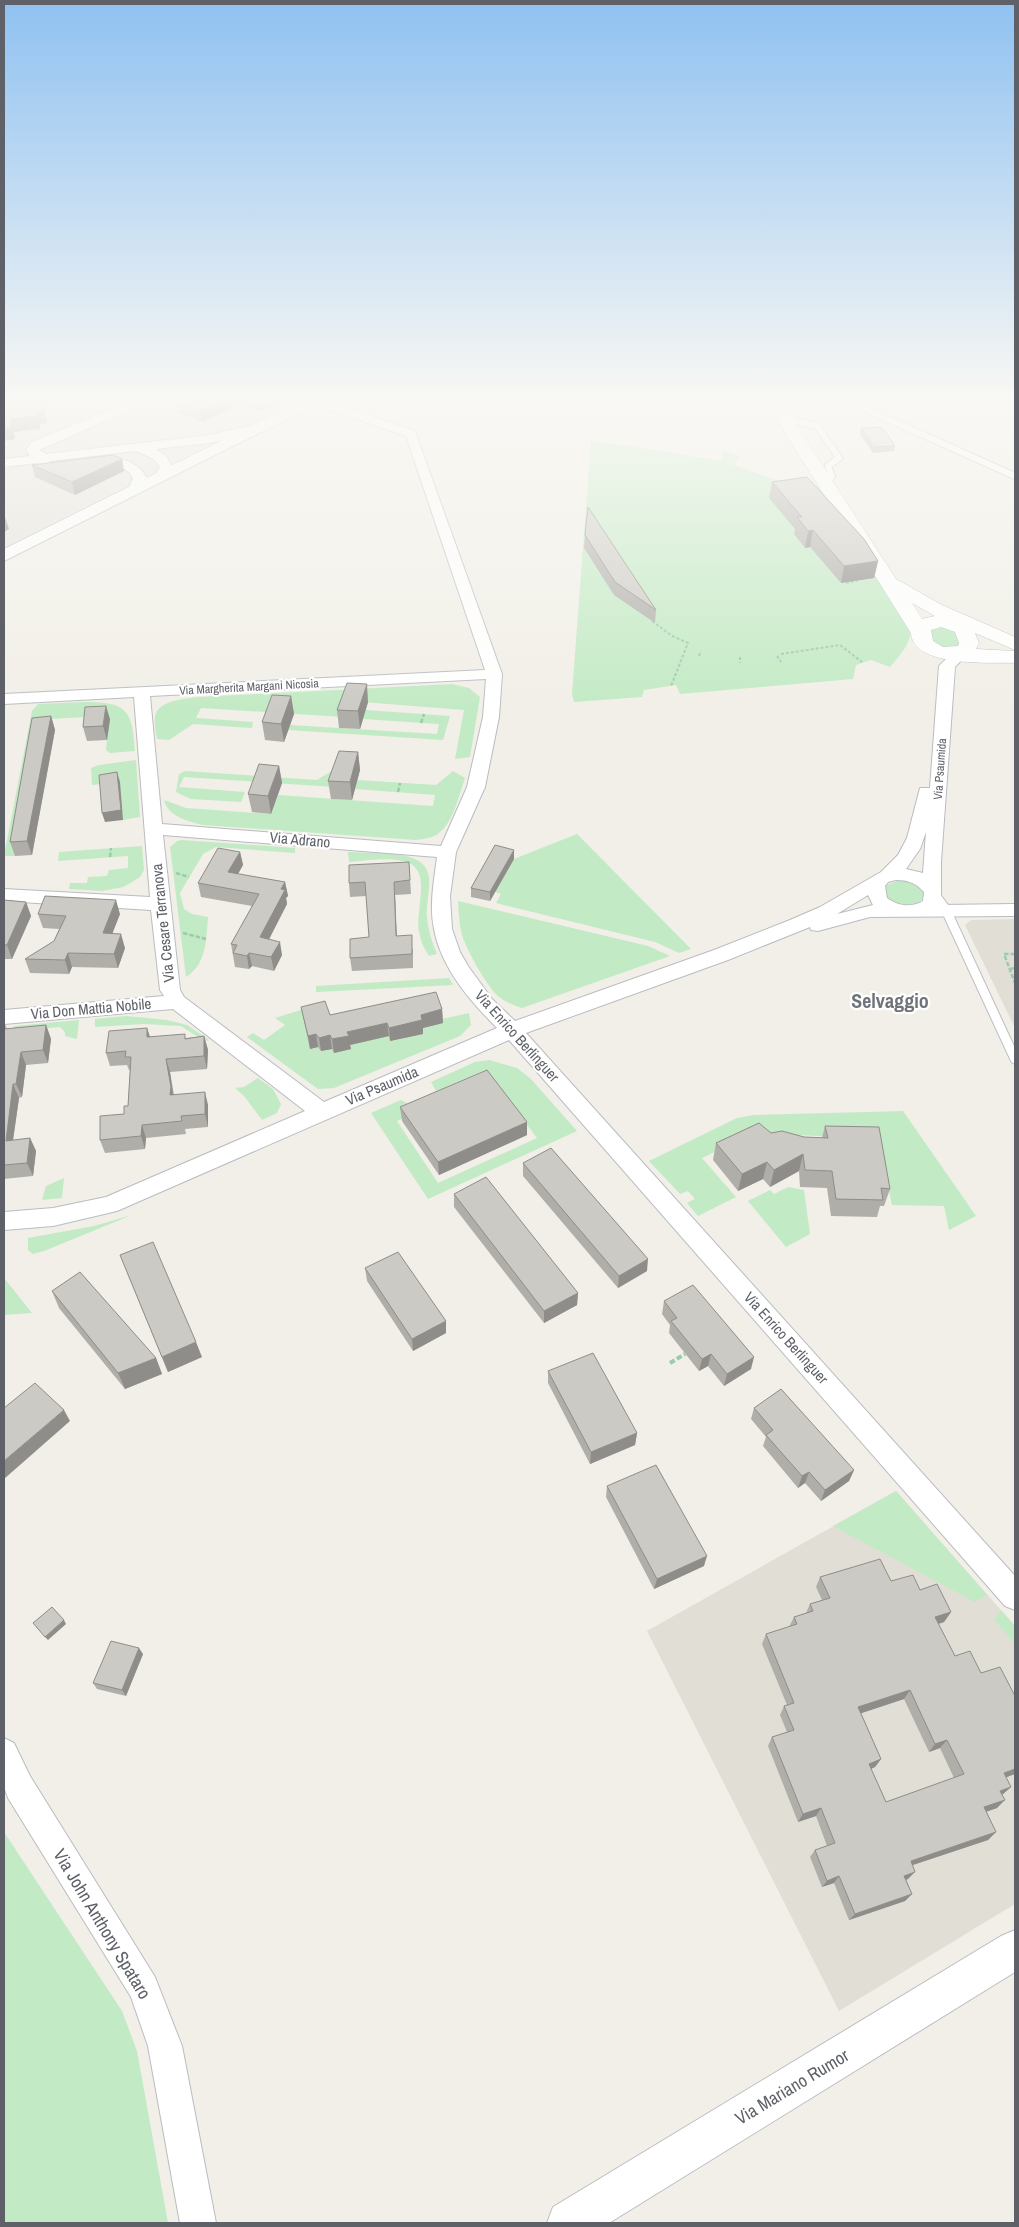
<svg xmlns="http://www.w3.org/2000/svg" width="1019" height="2227" viewBox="0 0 1019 2227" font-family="'Archivo Narrow',sans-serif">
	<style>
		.industrial { fill: #e2e1db }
		.education { fill: #e1ded5 }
		.green { fill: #c2eac4 }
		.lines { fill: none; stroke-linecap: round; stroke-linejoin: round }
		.service-far1-casing { stroke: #b9bcc1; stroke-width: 8 }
		.service-casing { stroke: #b9bcc1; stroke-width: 11 }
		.minor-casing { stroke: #b9bcc1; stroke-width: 2 }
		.tertiary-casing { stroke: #b9bcc1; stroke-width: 2 }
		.secondary-casing { stroke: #babdc3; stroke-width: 1 }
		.path-far2 { stroke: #9acbab; stroke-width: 2; stroke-dasharray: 3 2; stroke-linecap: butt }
		.path-far1 { stroke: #9acbab; stroke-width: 2.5; stroke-dasharray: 4.5 2; stroke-linecap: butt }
		.path { stroke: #9acbab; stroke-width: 4; stroke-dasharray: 5.5 2.5; stroke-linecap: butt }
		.service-far1 { stroke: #fff; stroke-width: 6 }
		.service { stroke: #fff; stroke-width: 9 }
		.minor { fill: #fff; fill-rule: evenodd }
		.tertiary { fill: #fff; fill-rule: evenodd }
		.secondary { fill: #fff; fill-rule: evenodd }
		.wall { fill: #afaea9; fill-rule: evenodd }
		.shaded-wall { fill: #8f8d89 }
		.building { fill: #cccac4; stroke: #8f8d89; fill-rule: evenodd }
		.labels { text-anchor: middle; stroke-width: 4.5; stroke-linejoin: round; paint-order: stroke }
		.far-street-label { font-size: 12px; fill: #5e6268; stroke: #fff }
		.street-label { font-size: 15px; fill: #5e6268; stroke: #fff }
		.near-street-label { font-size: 18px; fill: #5e6268; stroke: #fff }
		.district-label { font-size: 20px; font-weight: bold; fill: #6f747a; stroke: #fff }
	</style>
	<rect width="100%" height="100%" fill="#f1efe7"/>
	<!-- industrial -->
	<path class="industrial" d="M4,401H297L4,547Z"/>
	<!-- education -->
	<g class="education">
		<path d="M1015,919V1028L965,925L971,920Z"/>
		<path d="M896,1491L1015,1626V1904L839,2011L647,1631Z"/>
	</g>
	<!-- green -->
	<g class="green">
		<path d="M591,440L721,461L723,450L739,456L734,465L784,483L822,486L911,626C911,644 902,653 890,667L871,660L856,665L853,679L680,694L676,685L644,690L642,697L574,702L572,694Z"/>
		<path d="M933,626L955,628L961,645L948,650L933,644L930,630Z"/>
		<path d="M452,684L469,688L480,697L470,757L455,759L464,710L350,701L343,717L201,708L196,718L253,722L252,728L193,724L169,740L157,739C156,732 154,725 155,718C156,700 185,699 198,697Z"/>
		<path d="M84,702C128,702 132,710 135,751L110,753L106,750L107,740L101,716L51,719L36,732L15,856H4L32,711L38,704Z"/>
		<path d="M366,710L450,716L443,740L288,730L290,725L437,734L439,724L363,719Z"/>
		<path d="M136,760L140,817L123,820L101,784L92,785L91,768L99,765Z"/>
		<path d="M335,769V787L184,777L179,787L245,792L241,802L191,799L176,792L179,774L185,771L317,780Z"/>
		<path d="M453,771L465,778C459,795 454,821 439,833C433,838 424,839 416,840L203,825C190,822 167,816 164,800L186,808L271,814L278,795L433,806L435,795L355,789L357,780L436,785Z"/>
		<path d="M577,834L691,949L679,953L655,942L496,903L501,894L495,892L514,859Z"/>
		<path d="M182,840L295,848V853L216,847L203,854L180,893L184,909L192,914L208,917C206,939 207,964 186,977L170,847L177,841Z"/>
		<path d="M142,846L144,870L140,877L132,882L123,887L102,891L69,889L70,883H87L88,877L107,876L109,870L128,868V856L58,861L59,852Z"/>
		<path d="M348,852C367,853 388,852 406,856C441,865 426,890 427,917C428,930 432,942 437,954L429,956C424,948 420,940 419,931C415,909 434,867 403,861C386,857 366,861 349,862Z"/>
		<path d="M901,880C911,882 919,884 924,893C921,913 893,906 885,894L886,885Z"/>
		<path d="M458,901L648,946L670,956L522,1008C513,1005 505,1002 498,996C487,986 471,957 465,943C459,930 459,915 458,901Z"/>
		<path d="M449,978L453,985L316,992V986Z"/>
		<path d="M304,1009L310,1049L318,1047L321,1051L332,1049L334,1053L349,1045L389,1036L390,1041L423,1034L422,1028L443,1023L442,1019L469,1013L471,1025L460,1036L334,1088L318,1089L247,1037L253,1033L264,1040L285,1025L275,1018Z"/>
		<path d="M126,1016L167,1020L187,1025L209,1040L204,1041L181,1026L143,1024L95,1027V1019Z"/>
		<path d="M79,1020L77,1039L65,1036V1032L60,1027L13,1031L14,1026Z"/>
		<path d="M489,1060L517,1068L531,1079L577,1131L428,1199L371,1113L401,1100L409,1104L416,1112L397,1121L438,1183L537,1138L485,1070L436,1091L431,1082L475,1062Z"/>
		<path d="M258,1078L273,1089L281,1104L277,1113L262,1120L244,1096L235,1088L244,1087Z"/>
		<path d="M903,1111L976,1216L949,1230L944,1206L892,1205L878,1139L755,1133L702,1158L736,1197L698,1216L687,1203L695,1199L688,1191L680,1194L649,1161L737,1118L754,1115Z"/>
		<path d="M64,1178L62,1198L42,1200L46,1186Z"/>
		<path d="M788,1187L804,1190L810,1234L786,1247L748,1201L770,1190L774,1194Z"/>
		<path d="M132,1215L44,1251L33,1254L28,1250V1238L94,1226Z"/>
		<path d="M4,1278L32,1313L4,1315Z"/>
		<path d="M896,1491L987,1595L975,1602L833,1526Z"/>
		<path d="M1001,1610L1015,1626V1644L994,1619Z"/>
		<path d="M4,1832L122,2011L137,2051L168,2223H4Z"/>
	</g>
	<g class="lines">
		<!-- service-far1 casing -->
		<g class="service-far1-casing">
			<g id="service-far1">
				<path d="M847,401L1015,476"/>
				<path d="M778,407L791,414L796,421L817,426L839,458L828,466L832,476L827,483"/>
			</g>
		</g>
		<!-- service casing -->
		<g class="service-casing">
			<path id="service" d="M933,892L946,910L1015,1059"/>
		</g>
		<!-- minor casing -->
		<g class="minor-casing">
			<g id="minor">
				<path d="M130,401H146L144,404L39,450L46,454L210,435L260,423L266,427L264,430L210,443L156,449L166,456L172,467L166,479L161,480L154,476L160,467L154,459L136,451L50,461L49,467H39L38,463L4,467V459L30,456L26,450L32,442Z"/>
				<path d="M310,401H327L415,431L502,674L499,717L485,787L456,852L450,896L452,929L460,952L468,966L492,999L515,1021L714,950L790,920L820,907L881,872L898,855L907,838L920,788H930L939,666L956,649H966L969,652L955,667L941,862V905L1015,904V916L870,917L818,931L811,930L810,927L728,960L526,1033L1015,1576V1610L1005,1606L509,1040L117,1211L53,1226L4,1230V1212L53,1208L106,1197L305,1111L173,1009L4,1024V1010L164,996L160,990L151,910L4,901V889L150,897L134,697L4,704V694L485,670L406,436L312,404ZM486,679L483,717L467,787L441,846L162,824L150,696ZM926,832L923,873L906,869L920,849ZM163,835L437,857C434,881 429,905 434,929C441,968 471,1002 497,1028L324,1102L184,997L180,990ZM896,880C908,880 916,883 924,892L923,901C911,908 898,906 887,898L885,886L888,882ZM868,895L873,905L837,914Z"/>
				<path d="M108,456C124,459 138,462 147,478L140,493H130L128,490L133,478C127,466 115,466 103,463L102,460L103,457Z"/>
				<path d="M4,1738L14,1743L30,1776L155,1977L182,2046L216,2223H180L148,2046L131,1997L8,1798L4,1787Z"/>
			</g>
		</g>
		<!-- tertiary casing -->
		<g class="tertiary-casing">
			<g id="tertiary">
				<path d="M301,401H319L317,404L4,561V549Z"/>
				<path d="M1015,1930V1972L609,2223H547L553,2207L1001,1936Z"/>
			</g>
		</g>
		<!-- secondary casing -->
		<g class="secondary-casing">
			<path id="secondary" d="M765,401H781L896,579L942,605L1015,637V650L975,633L979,643L976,649L1015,651V663C990,662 913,668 911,633ZM912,603L935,616L922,619ZM941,627L955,632L959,643L958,646L943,647L933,641L931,630Z"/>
		</g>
		<!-- path-far2 -->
		<g class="path-far2">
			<path d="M846,583L857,581"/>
			<path d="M652,621L672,636L688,643L671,686"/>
			<path d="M781,654L840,645L862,662"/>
			<path d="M699,656L701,651"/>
			<path d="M777,656L781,662"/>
			<path d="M740,657V663"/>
		</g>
		<!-- path-far1 -->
		<g class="path-far1">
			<path d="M421,723L424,714"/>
			<path d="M398,792L400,783"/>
			<path d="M110,857L111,848"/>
			<path d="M176,873L189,877"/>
			<path d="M183,933L206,939"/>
			<path d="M1015,954H1004L1015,983"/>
			<path d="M1010,969L1015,968"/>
		</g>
		<!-- path -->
		<path class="path" d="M670,1363L685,1354"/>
		<!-- service-far1 -->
		<use href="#service-far1" class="service-far1"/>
		<!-- service -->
		<use href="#service" class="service"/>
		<!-- minor -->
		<use href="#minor" class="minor"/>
		<!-- tertiary -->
		<use href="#tertiary" class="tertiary"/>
		<!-- secondary -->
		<use href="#secondary" class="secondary"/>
	</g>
	<!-- wall -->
	<g class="wall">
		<path d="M178,401H281L259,411L241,404L202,422L178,413L176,402Z"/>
		<path d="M861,428L895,446L894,451L873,453L860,434Z"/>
		<path d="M122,459L124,471L75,495L35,477L32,465Z"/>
		<path d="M772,482L878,561L874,578L841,583L810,547L805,548L794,534L795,529L769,498Z"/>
		<path d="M585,535L656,610L655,623L614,595L584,548Z"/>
		<path d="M291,696L294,714L284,742L265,740L262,722Z"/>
		<path d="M368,702L360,729L339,728L337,710Z"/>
		<path d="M51,716L55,730L32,855L15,856L10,842Z"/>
		<path d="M110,719L107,740L87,741L83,727Z"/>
		<path d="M358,752L360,770L352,800L331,799L328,781Z"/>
		<path d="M279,766L282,783L271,814L252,812L248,794Z"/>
		<path d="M514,850V859L490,901L471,897V888Z"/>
		<path d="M240,852L243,865L238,874L285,882L288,896L286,898L287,904L269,939L282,955L274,971L252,966L249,969L235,967L231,944L252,906L201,897L198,883Z"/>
		<path d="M409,862L411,894L395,895L397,936L413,949V968L352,971L350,958L369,937L366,896L350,897L349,883Z"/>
		<path d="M4,900L26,902L31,916L12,959H4Z"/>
		<path d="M38,914H120L112,934L125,948L118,968L72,967L69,974L30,973L25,959L54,941L59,929L43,928Z"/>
		<path d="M301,1007L330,1015L442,1009L443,1023L423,1028V1034L390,1041L389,1036L350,1045L351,1049L334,1053L332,1049L321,1051L318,1047L310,1049Z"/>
		<path d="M4,1024H5L7,1029L46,1025L51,1039L48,1063L26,1065L22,1097L19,1098L13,1140L30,1138L36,1151L33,1176L4,1179Z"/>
		<path d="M147,1028L150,1037L186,1038L204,1036L208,1050L207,1069L170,1072L174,1095L208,1105V1127L185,1129L186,1134L146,1138L145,1149L105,1153L100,1140L124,1114L128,1106L130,1070H129L127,1065L110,1066L106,1053Z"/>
		<path d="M400,1107L527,1135L439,1175L402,1121Z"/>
		<path d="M825,1126L890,1189L884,1206H880L877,1217L831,1216L827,1188L800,1187L799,1171L770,1187L763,1179L738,1191L713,1160L716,1143L771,1133L804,1137L822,1138Z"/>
		<path d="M523,1163L647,1271L618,1288L523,1176Z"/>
		<path d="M454,1194L578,1293L577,1305L544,1323L454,1207Z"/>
		<path d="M120,1255L202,1357L168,1372Z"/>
		<path d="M365,1268L446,1333L413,1351L367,1281Z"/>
		<path d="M52,1291L156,1358L162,1374L125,1389L59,1308Z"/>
		<path d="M664,1301L751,1369L724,1386L708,1366L699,1371L669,1333L670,1325L662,1314Z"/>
		<path d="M548,1371L637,1433L635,1445L590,1464L548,1383Z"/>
		<path d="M754,1408L854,1470L849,1481L821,1501L805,1483L798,1488L763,1446L766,1437L751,1419Z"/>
		<path d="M607,1486L704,1566L654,1589L606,1497Z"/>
		<path d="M820,1577L891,1581L920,1590L951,1612L944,1622L938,1624L955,1656L1015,1696V1774L1006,1777L1011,1787L1002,1795L997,1808L986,1812L996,1832L988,1840L912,1865L908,1879L906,1880L912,1894L905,1901L849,1920L834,1883L822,1887L810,1857L815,1850L827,1846L816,1816L798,1822L768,1746L772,1737L787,1732L780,1715L784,1706L787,1705L762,1644L766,1634L789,1627L794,1617L806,1613L810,1604L822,1600L816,1587ZM904,1699L929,1752L940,1748L954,1778L886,1802L871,1769L875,1767L881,1759L861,1713Z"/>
		<path d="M143,1654L126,1696L97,1689L93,1683Z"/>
	</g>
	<!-- shaded-wall -->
	<g class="shaded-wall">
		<path d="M43,401H44L47,423L40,424V429L14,432L15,439L4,441V428L11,419L37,412Z"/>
		<path d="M222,401H240L241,404L202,422L200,411Z"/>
		<path d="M258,401H281L259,411Z"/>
		<path d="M122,459L124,471L75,495L72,482Z"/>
		<path d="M4,517H5L9,529L4,532Z"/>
		<path d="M813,530L810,547L805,548L808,531Z"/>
		<path d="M878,561L874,578L841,583L844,566Z"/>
		<path d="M367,684L368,702L360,729L358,711Z"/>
		<path d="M291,696L294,714L284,742L281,724Z"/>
		<path d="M106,706L110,719L107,740L103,726Z"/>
		<path d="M51,716L55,730L32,855L27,841Z"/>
		<path d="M358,752L360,770L352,800L350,782Z"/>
		<path d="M279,766L282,783L271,814L268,796Z"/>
		<path d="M117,772L120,782L123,820L105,822L102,813Z"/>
		<path d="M514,850V859L490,901V892Z"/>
		<path d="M240,852L243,865L231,886L228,872Z"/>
		<path d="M285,882L288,896L286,898L287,904L263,951L260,937L281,889Z"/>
		<path d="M394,882L395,895L397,950L396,936Z"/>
		<path d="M116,900L120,914L107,947L103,933Z"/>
		<path d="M26,902L31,916L12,959L7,945Z"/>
		<path d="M121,934L125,948L118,968L114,954Z"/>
		<path d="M280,942L282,955L274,971L271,957Z"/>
		<path d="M68,953L72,967L69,974L65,960Z"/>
		<path d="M249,953L252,966L249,969L247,956Z"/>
		<path d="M442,1009L443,1023L423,1028V1034L390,1041L389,1028L421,1015Z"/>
		<path d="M387,1023L389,1036L350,1045L351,1049L334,1053L332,1039L347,1032Z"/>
		<path d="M46,1025L51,1039L48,1063L43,1050Z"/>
		<path d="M147,1028L151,1041L147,1037Z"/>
		<path d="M316,1034L318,1047L310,1049L308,1036Z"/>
		<path d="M330,1035L332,1049L321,1051L319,1038Z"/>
		<path d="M204,1036L208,1050L207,1069L204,1056Z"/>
		<path d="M21,1052L26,1065L22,1097L16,1084Z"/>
		<path d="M166,1059L170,1072L174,1101L170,1095Z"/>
		<path d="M13,1084L19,1098L11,1154L6,1141Z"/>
		<path d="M205,1092L208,1105V1127L205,1114Z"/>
		<path d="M527,1122V1135L439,1175L438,1162Z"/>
		<path d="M142,1125L146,1138L145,1149L141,1136Z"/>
		<path d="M30,1138L36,1151L33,1176L27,1163Z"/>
		<path d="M803,1154L799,1171L770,1187L774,1170Z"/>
		<path d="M767,1162L763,1179L738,1191L742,1174Z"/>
		<path d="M648,1259L647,1271L618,1288L619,1276Z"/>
		<path d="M578,1293L577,1305L544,1323V1311Z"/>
		<path d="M446,1321V1333L413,1351L412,1339Z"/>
		<path d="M196,1342L202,1357L168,1372L162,1357Z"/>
		<path d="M711,1354L708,1366L699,1371L702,1359Z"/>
		<path d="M754,1357L751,1369L724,1386L727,1374Z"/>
		<path d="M156,1358L162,1374L125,1389L118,1373Z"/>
		<path d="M64,1410L70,1421L4,1479V1461Z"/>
		<path d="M637,1433L635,1445L590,1464L591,1452Z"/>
		<path d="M854,1470L849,1481L821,1501L825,1490Z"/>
		<path d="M809,1472L805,1483L798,1488L802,1476Z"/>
		<path d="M707,1556L704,1566L654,1589L657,1579Z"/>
		<path d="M951,1612L944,1622L929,1627L935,1617Z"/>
		<path d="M64,1620L66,1624L48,1640L45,1637Z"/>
		<path d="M139,1648L143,1654L126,1696L122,1690Z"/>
		<path d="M910,1690L904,1699L853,1716L858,1707Z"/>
		<path d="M947,1740L940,1748L929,1752L935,1744Z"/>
		<path d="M881,1759L875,1767L863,1772L869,1764Z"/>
		<path d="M1015,1769V1774L996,1781L1004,1773Z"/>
		<path d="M1011,1787L1003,1794L992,1798L1000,1791Z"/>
		<path d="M1005,1800L997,1808L976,1815L984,1807Z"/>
		<path d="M821,1808L816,1816L798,1822L803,1814Z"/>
		<path d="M996,1832L988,1840L904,1868L911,1861Z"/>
		<path d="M915,1872L908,1879L897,1883L904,1876Z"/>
		<path d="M839,1876L834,1883L822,1887L827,1881Z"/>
		<path d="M912,1894L905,1901L849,1920L855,1914Z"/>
	</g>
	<!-- building -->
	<g class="building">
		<path d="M4,401H43L44,411L37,412V416L11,419V427L4,428Z"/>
		<path d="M178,401H222L200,411L176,402Z"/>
		<path d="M882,427L895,446L874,447L861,428Z"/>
		<path d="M113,455L122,459L72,482L32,465Z"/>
		<path d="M807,477L864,539L878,561L844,566L813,530L808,531L797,517H802L772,482Z"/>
		<path d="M588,507L656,610L615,582L585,535Z"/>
		<path d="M347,683L367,684L358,711L337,710Z"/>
		<path d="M272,695L291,696L281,724L262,722Z"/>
		<path d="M106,706L103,726L83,727L85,707Z"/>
		<path d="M51,716L27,841L10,842L32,718Z"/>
		<path d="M339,751L358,752L350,782L328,781Z"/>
		<path d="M259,764L279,766L268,796L248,794Z"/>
		<path d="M117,772L121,810L102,813L99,775Z"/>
		<path d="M495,845L514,850L490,892L471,888Z"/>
		<path d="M218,848L240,852L228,872L285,882L281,889L285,890L260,937L280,942L271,957L249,953L247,956L233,953L237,945L231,944L259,894L198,883Z"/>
		<path d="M409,862L410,880L394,882L396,936L412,935V954L350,958V939L369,937L365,882L349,883V865Z"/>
		<path d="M45,896L116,900L103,933L121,934L114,954L68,953L65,960L25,959L54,941L66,916L38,914Z"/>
		<path d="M4,900L26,902L7,945H4Z"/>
		<path d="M436,992L442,1009L421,1015L422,1020L389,1028L387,1023L347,1032L349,1036L332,1039L330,1035L319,1038L316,1034L308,1036L301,1007L325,1001L330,1015Z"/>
		<path d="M46,1025L43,1050L21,1052L16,1084H13L6,1141L30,1138L27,1163L4,1165V1029Z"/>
		<path d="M147,1028V1037L185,1034V1039L204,1036V1056L166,1059L171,1087L170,1095L205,1092V1114L181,1116L182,1121L142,1125L141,1136L100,1140V1116L124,1114V1106H128L131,1057H125L126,1051L106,1053L109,1031Z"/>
		<path d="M487,1070L527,1122L438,1162L400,1107Z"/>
		<path d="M759,1123L771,1133L782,1131L804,1137L828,1138L825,1126L879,1127L890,1189L881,1188L883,1200L836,1199L832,1171L805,1170L803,1154L774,1170L767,1162L742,1174L716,1143Z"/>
		<path d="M551,1148L648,1259L619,1276L523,1163Z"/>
		<path d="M486,1177L578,1293L544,1311L454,1194Z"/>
		<path d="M153,1242L196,1342L162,1357L120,1255Z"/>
		<path d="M398,1252L446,1321L412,1339L365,1268Z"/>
		<path d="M80,1272L156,1358L118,1373L52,1291Z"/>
		<path d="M693,1285L754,1357L727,1374L711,1354L702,1359L671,1321L677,1318L664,1301Z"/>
		<path d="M593,1353L637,1433L591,1452L548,1371Z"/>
		<path d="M35,1383L64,1410L4,1461V1408Z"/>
		<path d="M781,1389L854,1470L825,1490L809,1472L802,1476L766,1435L773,1430L754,1408Z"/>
		<path d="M656,1465L707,1556L657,1579L607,1486Z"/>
		<path d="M880,1559L891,1581L913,1575L920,1590L937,1584L951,1612L935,1617L955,1656L970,1651L981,1673L1000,1667L1015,1696V1769L1004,1773L1011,1787L1000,1791L1005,1800L984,1807L996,1832L911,1861L915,1872L904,1876L912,1894L855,1914L839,1876L827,1881L815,1850L835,1843L821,1808L803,1814L772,1737L794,1730L784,1706L794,1703L766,1634L797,1624L794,1617L813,1611L810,1604L830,1598L820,1577ZM910,1690L935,1744L947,1740L964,1774L886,1802L869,1764L881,1759L858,1707Z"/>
		<path d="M52,1607L64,1620L45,1637L33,1623Z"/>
		<path d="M111,1641L139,1648L122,1690L93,1683Z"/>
	</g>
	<!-- sky -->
	<linearGradient id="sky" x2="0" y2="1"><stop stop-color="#8fc1f1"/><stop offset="0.56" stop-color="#f9f8f4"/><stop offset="1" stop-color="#f9f8f4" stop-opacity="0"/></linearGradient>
	<rect width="1019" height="713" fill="url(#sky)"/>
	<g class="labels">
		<!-- far-street labels -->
		<g class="far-street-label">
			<text transform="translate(249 687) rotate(-3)" y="4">Via Margherita Margani Nicosia</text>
			<text transform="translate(940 769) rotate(-86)" y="4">Via Psaumida</text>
		</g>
		<!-- street labels -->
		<g class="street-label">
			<text transform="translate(300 840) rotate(5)" y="5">Via Adrano</text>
			<text transform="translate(163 923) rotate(-96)" y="5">Via Cesare Terranova</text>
			<text transform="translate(91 1009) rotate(-5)" y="5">Via Don Mattia Nobile</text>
			<text transform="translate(517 1036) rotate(48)" y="5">Via Enrico Berlinguer</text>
			<text transform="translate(382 1086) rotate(-23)" y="5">Via Psaumida</text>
			<text transform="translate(786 1338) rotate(48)" y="5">Via Enrico Berlinguer</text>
		</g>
		<!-- near-street labels -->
		<g class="near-street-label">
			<text transform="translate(102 1924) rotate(59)" y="6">Via John Anthony Spataro</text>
			<text transform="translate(792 2087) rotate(-31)" y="6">Via Mariano Rumor</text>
		</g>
		<!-- district labels -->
		<g class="district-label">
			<text x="890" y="1008">Selvaggio</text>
		</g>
	</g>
	<!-- border -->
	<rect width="1019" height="2227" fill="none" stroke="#5e6268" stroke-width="10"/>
</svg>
